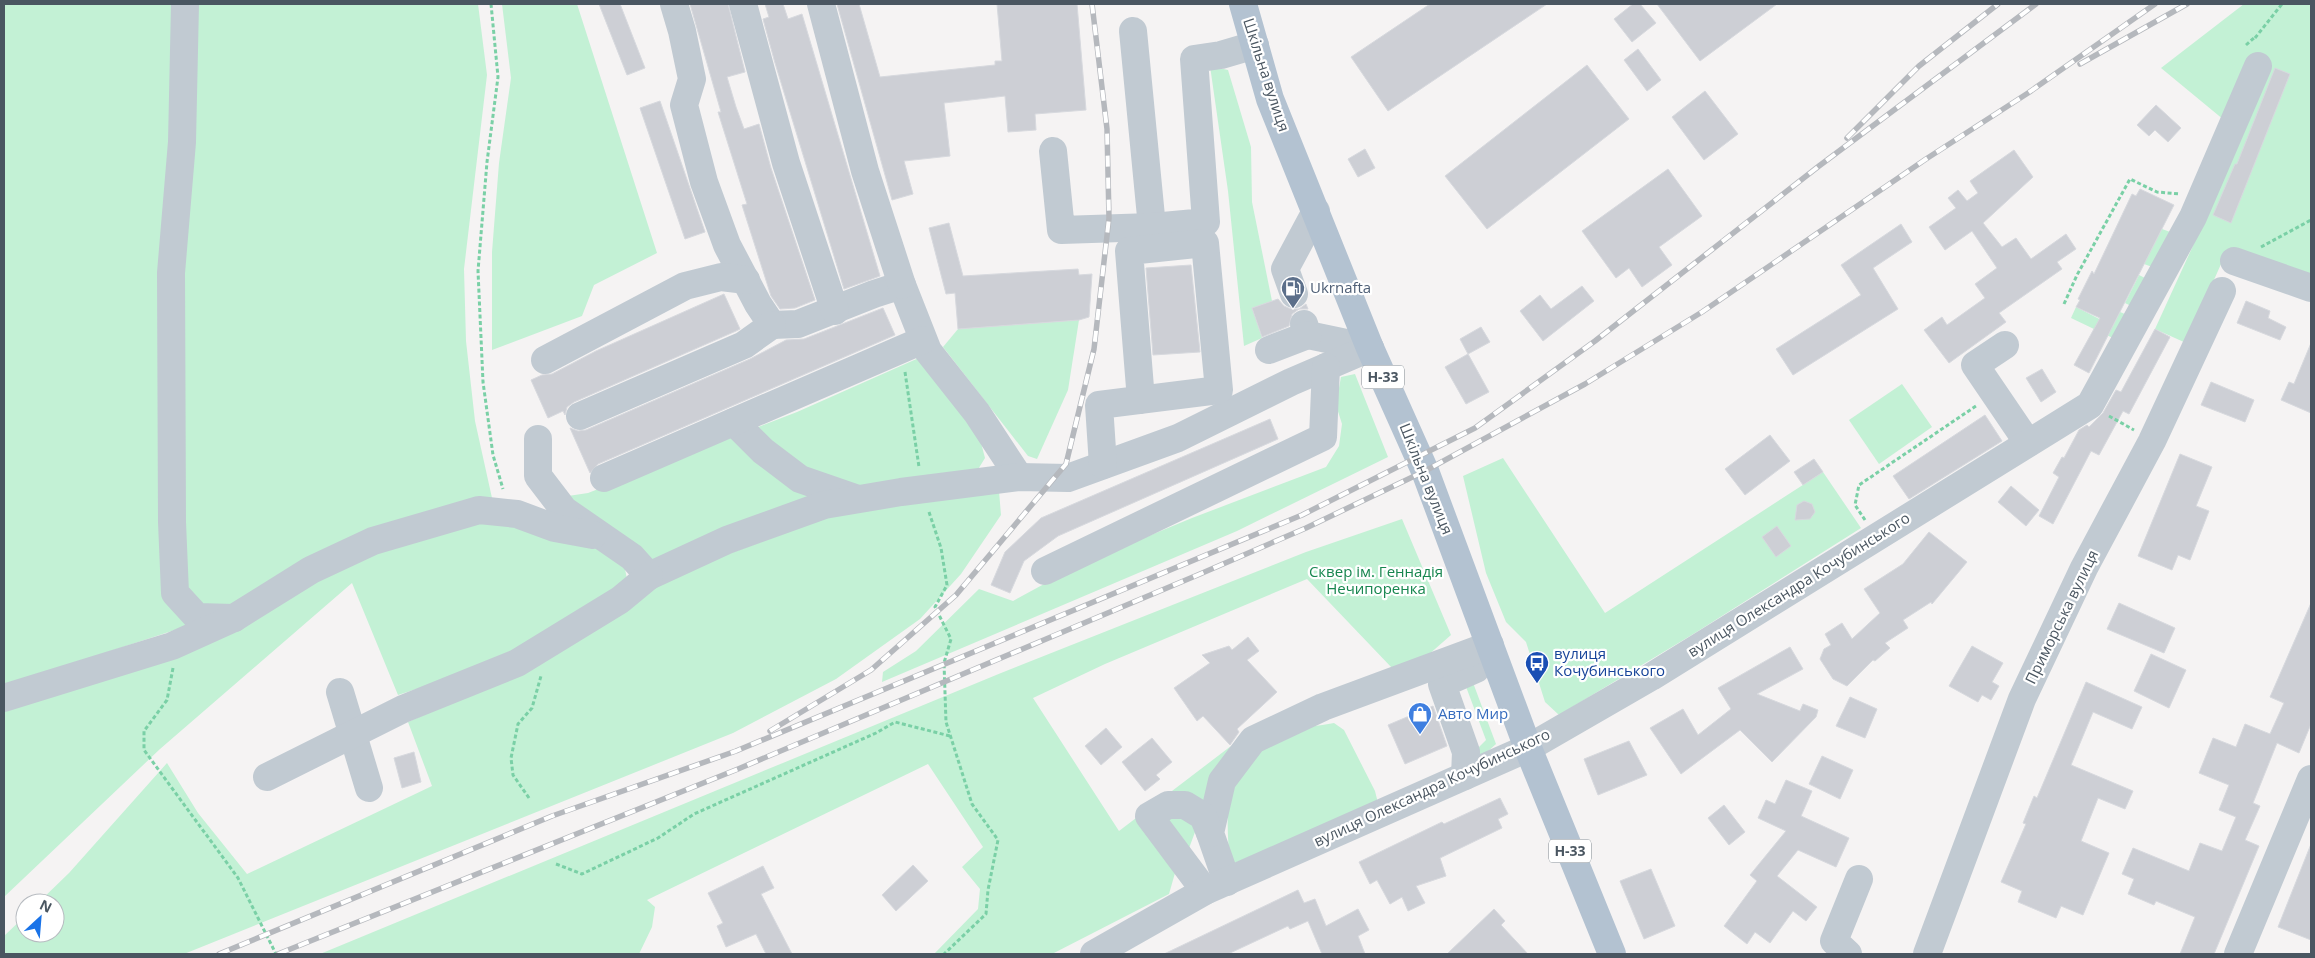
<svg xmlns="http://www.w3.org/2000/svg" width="2315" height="958" viewBox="0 0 2315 958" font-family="'Open Sans',sans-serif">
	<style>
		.green { fill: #c3f1d5 }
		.building { fill: #cdcfd5; stroke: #d7d9de }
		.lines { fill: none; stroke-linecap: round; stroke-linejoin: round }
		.path { stroke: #7ad0a6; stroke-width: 3; stroke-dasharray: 4 2.5; stroke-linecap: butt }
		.minor { stroke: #c1cad2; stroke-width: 28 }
		.major { stroke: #b3c2d1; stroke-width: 28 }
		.rail-casing { stroke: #b5b8bd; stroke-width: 5.5 }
		.rail { stroke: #fff; stroke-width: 4; stroke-dasharray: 11; stroke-linecap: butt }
		.labels { text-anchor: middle; stroke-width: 4.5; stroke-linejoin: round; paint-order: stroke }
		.shield { fill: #fff; stroke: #808990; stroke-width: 1 }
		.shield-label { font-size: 14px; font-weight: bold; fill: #4a5661 }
		.street-label { font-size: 15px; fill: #4a5661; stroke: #fff }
		.service-label { font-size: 15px; fill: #4e5e75; stroke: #fff; text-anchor: start }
		.park-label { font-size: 15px; fill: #17864f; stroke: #fff }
		.transit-label { font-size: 15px; fill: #164399; stroke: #fff; text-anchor: start }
		.shop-label { font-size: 15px; fill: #366cbe; stroke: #fff; text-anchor: start }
	</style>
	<rect width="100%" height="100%" fill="#f5f3f3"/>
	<!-- green -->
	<g class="green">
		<path d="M4,4H478L487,75L464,269L466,341L475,421L492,498L187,626L4,686Z"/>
		<path d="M502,4H577L657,253L594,285L582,316L492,350V252L499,163L511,78Z"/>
		<path d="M2244,4H2311V275L2225,255L2186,343L2155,329L2202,226L2224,120L2161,68Z"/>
		<path d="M1210,66L1228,70L1251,147L1252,202L1272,301L1252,308L1262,338L1244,346L1228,191Z"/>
		<path d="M2162,229L2173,233L2155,268L2144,264Z"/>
		<path d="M2139,275L2149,280L2135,308L2125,303Z"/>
		<path d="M2076,307L2113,326L2120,312L2130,316L2117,340L2071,318Z"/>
		<path d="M1079,320L1068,390L1037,459L1028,456L943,347L958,329Z"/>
		<path d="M921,357L980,439L985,458L977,471L649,562L568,496L588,493L797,412Z"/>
		<path d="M1355,374L1388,457L1237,531L882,682L883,672L916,651L979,589L1013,601L1081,564L1192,518L1326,467L1339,446L1342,424L1336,405L1341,377Z"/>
		<path d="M1902,384L1932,427L1879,464L1849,420Z"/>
		<path d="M1503,458L1605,613L1823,472L1861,528L1695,633L1559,715L1545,702L1526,642L1506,622L1486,573L1463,476Z"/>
		<path d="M999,491L1001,515L961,574L920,619L836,679L733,733L184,954H4V936L25,916V933H55V903H38L69,873L167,763L198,813L247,874L432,786L408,722L500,681L652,586L704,563L836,514Z"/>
		<path d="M1402,519L1451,635L1427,656L1392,668L1307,579L1105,664L1033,698L1119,831L1140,815L1175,873L1169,894L1052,954H934L978,909L980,889L962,867L983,847L928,764L647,900L655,907L652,927L639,954H320L1001,673L1306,552Z"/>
		<path d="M488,520L593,546L624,564L627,579L609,595L515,649L456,676L398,695L352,583L160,749L4,897V710L361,557Z"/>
		<path d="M1472,680L1496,744L1476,762L1472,754L1486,740L1465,684Z"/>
		<path d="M1334,723L1344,730L1375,791L1378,803L1230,865C1225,807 1222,753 1288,731C1302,727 1319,726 1334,723Z"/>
		<path d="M1231,746L1212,786L1188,851L1151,807Z"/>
	</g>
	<!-- building -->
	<g class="building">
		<path d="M599,4H620L645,68L627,75Z"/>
		<path d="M690,4H728L745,72L727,77L736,107L744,129L759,124L771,168L815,300L795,308L780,309L771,296L742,205L747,204L718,112H721Z"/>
		<path d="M765,4H783L788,19L802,14L880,276L844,289L775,63L763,19L769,17Z"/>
		<path d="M837,4H859L880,77L995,65V61H1002L997,4H1077L1086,110L1035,114L1036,130L1008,132L1005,96L944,103L950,156L904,161L913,194L892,200Z"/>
		<path d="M1430,4H1547L1388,111L1351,57Z"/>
		<path d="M1633,4H1640L1656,23L1632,42L1614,19Z"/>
		<path d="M1657,4H1777L1700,61Z"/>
		<path d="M1638,49L1661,80L1647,91L1624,60Z"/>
		<path d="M1587,65L1629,119L1487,229L1445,176Z"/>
		<path d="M2275,68L2290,74L2231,223L2213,215L2235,164H2237Z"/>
		<path d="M1705,91L1738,134L1704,160L1672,117Z"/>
		<path d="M660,101L705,232L685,239L640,108Z"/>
		<path d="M2156,105L2181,128L2168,142L2155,130L2149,136L2137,125Z"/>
		<path d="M1365,149L1375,168L1358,177L1348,159Z"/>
		<path d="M2014,150L2033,177L1983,223L2002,247L2016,238L2031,259L2066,234L2076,249L2057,262L2062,269L1999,313L2006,322L1949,363L1924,330L1942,317L1947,325L1985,298L1975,284L1997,268L1972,231L1945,250L1929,227L1956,208L1948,198L1958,190L1967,201L1978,193L1970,181Z"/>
		<path d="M1668,169L1702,216L1659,247L1672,265L1642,287L1629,268L1616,278L1582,231Z"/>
		<path d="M2140,189L2174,205L2089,373L2074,365L2100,318L2076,307L2080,300L2078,299L2092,271L2094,274L2132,194L2136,196Z"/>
		<path d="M949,223L963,276L1078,269L1079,275L1092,274L1089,317L1079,320L958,329L955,293L946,294L929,228Z"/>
		<path d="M1901,224L1912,242L1873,268L1898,309L1793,375L1776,349L1861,295L1841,265Z"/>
		<path d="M1191,265L1200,352L1153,355L1146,268Z"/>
		<path d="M1582,286L1594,301L1543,341L1520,311L1540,295L1551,309Z"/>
		<path d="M724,294L740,329L736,331L574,402L567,407L565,415L563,411L548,418L531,380L542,375L552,374L596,351Z"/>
		<path d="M1278,299L1284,306L1291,309H1299L1306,304L1308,309H1299L1292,314L1289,326L1262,337L1252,308Z"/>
		<path d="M2246,301L2270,311L2268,318L2286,327L2280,340L2237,323Z"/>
		<path d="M883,308L895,335L598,464L590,473L570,428L578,431L586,430L750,359L786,340L804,339Z"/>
		<path d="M1481,327L1490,342L1468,354L1460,339Z"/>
		<path d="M2155,329L2170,337L2129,414L2123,411L2099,455L2091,451L2053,524L2039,516L2059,477L2053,473L2062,457L2064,458L2079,430L2087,425L2089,427L2103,413L2116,390L2121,392Z"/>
		<path d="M2311,343V413L2281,400L2289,382L2294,384Z"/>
		<path d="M1468,354L1489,392L1466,404L1445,367Z"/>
		<path d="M2042,369L2056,392L2041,402L2026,378Z"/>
		<path d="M2211,382L2254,400L2245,422L2201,405Z"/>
		<path d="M1985,415L2002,441L1909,499L1893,476Z"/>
		<path d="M1270,419L1278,439L1058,536L1024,561L1010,593L991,585L1005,552L1041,518Z"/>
		<path d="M1770,435L1790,461L1745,495L1725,469Z"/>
		<path d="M2180,454L2212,467L2196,506L2209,511L2190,560L2178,555L2172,570L2138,556Z"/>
		<path d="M1814,459L1823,472L1803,485L1794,472Z"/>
		<path d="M2011,486L2039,510L2026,526L1998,502Z"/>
		<path d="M1804,501L1812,504L1815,512L1810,519L1795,520L1797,505Z"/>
		<path d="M1777,526L1791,546L1776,557L1762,537Z"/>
		<path d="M1929,532L1967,562L1932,604L1931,602L1903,620L1908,628L1885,643L1890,648L1875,661L1873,660L1847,686L1833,679L1820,659L1824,649L1831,645L1825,634L1842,623L1852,639L1880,613L1864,589L1903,564Z"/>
		<path d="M2119,603L2175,628L2164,653L2107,629Z"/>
		<path d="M2311,603V724L2299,753L2277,743L2253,803L2260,806L2245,840L2259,846L2214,954H2180L2195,917L2156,901L2154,905L2128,894L2134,879L2122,874L2133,848L2189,871L2200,843L2222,851L2236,817L2219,810L2229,785L2199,773L2213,738L2236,747L2245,724L2270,734L2284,703L2270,697Z"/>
		<path d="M1248,637L1259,651L1247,660L1277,692L1237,729L1239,732L1230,745L1203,716L1197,721L1174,688L1210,663L1202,655L1229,646L1232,650Z"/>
		<path d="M1972,646L2003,663L1992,682L1999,686L1991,700L1982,695L1978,702L1949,686Z"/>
		<path d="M1790,647L1803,669L1757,694L1800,711L1803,704L1818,710L1816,717L1772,762L1740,730L1681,774L1650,728L1683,709L1698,735L1731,709L1718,688Z"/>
		<path d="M2151,654L2186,670L2169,708L2134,691Z"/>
		<path d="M2086,682L2142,707L2132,729L2093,712L2071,765L2133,791L2125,809L2098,798L2081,841L2109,853L2083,915L2061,906L2056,918L2018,902L2022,891L2001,882L2026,824L2023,823L2034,796L2037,798Z"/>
		<path d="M1850,697L1877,709L1865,738L1836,726Z"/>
		<path d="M1433,706L1447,746L1405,764L1388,725Z"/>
		<path d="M1106,728L1122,747L1101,765L1085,746Z"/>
		<path d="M1152,738L1172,762L1156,775L1160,779L1145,791L1122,762Z"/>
		<path d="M1629,741L1647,775L1598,795L1584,759Z"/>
		<path d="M414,752L421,782L402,788L394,758Z"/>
		<path d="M1822,756L1853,770L1840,799L1809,784Z"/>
		<path d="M1786,780L1812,791L1801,816L1849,838L1836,867L1798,850L1777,876L1817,907L1806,921L1793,911L1770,943L1755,932L1747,944L1724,926L1757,881L1750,875L1786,831L1758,818L1766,800L1775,804Z"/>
		<path d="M1500,798L1508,814L1498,819L1502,828L1440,858L1446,876L1416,886L1425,903L1408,911L1402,897L1390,904L1377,880L1370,884L1359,862L1442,822L1444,824Z"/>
		<path d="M1724,805L1745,832L1729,845L1708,818Z"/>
		<path d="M2311,844V940L2278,927Z"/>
		<path d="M913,865L928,881L896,911L882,895Z"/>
		<path d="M763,866L774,888L761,894L792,954H766L756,934L726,947L717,926L723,923L708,893Z"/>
		<path d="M1651,869L1675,926L1644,939L1620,881Z"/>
		<path d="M1298,890L1304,903L1315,899L1326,926L1358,909L1369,930L1358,936L1365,954H1322L1308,921L1290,929L1288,926L1228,954H1164Z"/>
		<path d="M1494,909L1505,921L1501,925L1528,954H1447Z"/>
	</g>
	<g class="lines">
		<!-- path -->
		<g class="path">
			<path d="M491,4L498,77L487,162L478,271L483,382L493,455L503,489"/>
			<path d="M2255,38L2282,4"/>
			<path d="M2246,45L2255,37"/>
			<path d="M2261,247L2311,220"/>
			<path d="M2064,304L2077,275L2130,179L2157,192L2180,194"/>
			<path d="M905,372L919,467"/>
			<path d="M2109,416L2134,430"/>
			<path d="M929,512L941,548L947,585L935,607L951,639L944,663L946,722L972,804L998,840L988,890L986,914L944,954"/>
			<path d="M1865,520L1855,505L1859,485L1976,406"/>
			<path d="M173,668L167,700L144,731V750L238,878L276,954"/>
			<path d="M529,798L513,775L511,758L518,724L532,708L541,676"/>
			<path d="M556,864L582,874L658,838L694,814L876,733L895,722L950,736"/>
		</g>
		<!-- minor -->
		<g class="minor">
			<path d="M185,4L182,142L171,273L172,522L175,593L197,617L234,618"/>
			<path d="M674,4L682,31L692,79L684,105L704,182L727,245L758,304L772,325L798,324L874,294L902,285L928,351L977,413L1019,477"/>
			<path d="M743,4L786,163L835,311"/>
			<path d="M821,4L865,171L902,285"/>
			<path d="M1133,31L1152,227"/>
			<path d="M1053,151L1061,230L1152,227L1206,222L1194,59L1221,55L1255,45"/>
			<path d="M2234,261L2311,288"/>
			<path d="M1294,294L1285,269L1316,211"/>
			<path d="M1304,324L1308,335L1370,348"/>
			<path d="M2005,345L1975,365L2028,443"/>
			<path d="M1269,350L1308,335"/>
			<path d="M545,360L685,286L721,277L746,280"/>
			<path d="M580,416L744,345L772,325"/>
			<path d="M734,422L763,451L800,479L855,498"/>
			<path d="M538,439V476L564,510L632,557L649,576L727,540L824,505L901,492L1019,477L1068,478L1178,438L1291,382L1370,348"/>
			<path d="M1103,465L1099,405L1219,390L1205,243L1129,251L1141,400"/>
			<path d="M604,478L923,340"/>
			<path d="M1045,571L1323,437L1326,367"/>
			<path d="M340,692L369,788"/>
			<path d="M4,698L172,646L234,618L311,570L373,541L479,510L517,514L555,528L593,535"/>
			<path d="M1465,776L1466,752L1442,684L1476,669"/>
			<path d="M267,777L403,709L517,663L620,600L649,576"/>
			<path d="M1227,882L1210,833L1222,781L1253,740L1323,707L1490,645"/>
			<path d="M1205,891L1149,816L1168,805H1185L1203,816L1210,833"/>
			<path d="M1094,954L1205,891L1528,748L1651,677L2090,405L2193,217L2258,66"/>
			<path d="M1848,954L1834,941L1859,879"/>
			<path d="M1927,954L2022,699L2084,568L2152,441L2222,291"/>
			<path d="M2238,954L2311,779"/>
		</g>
		<!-- major -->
		<path class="major" d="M1243,4L1270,99L1370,348L1425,471L1528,748L1612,954"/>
		<!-- rail casing -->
		<g class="rail-casing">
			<g id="rail">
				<path d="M2080,64L2187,4"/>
				<path d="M1847,138L1919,66L1998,4"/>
				<path d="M770,731L871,670L956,595L1066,464L1094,349L1109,218L1107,129L1092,4"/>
				<path d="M219,954L552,816L736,751L1302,515L1475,428L1595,341L1819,166L2036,4"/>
				<path d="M278,954L738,769L1200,574L1306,528L1425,471L1585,384L1702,312L1926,159L2028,93L2155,4"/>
			</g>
		</g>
		<!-- rail -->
		<use href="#rail" class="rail"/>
	</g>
	<!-- icons -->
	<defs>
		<g id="fuel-pin" transform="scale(1.25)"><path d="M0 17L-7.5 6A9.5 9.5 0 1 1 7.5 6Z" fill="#5c6f8a" stroke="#fff"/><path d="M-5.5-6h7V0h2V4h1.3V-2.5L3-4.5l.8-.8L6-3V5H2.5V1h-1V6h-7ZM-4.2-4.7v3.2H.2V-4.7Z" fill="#fff"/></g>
		<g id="bus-pin" transform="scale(1.25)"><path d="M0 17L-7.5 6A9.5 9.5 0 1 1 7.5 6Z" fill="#1a4fb4" stroke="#fff"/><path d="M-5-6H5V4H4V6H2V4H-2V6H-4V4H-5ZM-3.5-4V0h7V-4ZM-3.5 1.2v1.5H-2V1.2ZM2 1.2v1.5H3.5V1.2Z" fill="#fff"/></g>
		<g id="shop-pin" transform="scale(1.25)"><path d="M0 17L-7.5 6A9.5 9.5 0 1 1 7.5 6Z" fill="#3f7fe0" stroke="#fff"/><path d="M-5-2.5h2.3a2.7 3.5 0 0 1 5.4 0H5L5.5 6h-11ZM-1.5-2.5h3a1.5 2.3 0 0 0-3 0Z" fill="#fff"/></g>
	</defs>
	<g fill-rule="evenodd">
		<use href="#fuel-pin" x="1293" y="288"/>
		<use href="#bus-pin" x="1537" y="663"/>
		<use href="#shop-pin" x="1420" y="714"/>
	</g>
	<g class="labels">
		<!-- shield labels -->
		<g class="shield">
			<rect x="1362" y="365.5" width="42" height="23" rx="4"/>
			<rect x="1549" y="839.5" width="42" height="23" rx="4"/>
		</g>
		<g class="shield-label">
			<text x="1383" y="382">Н-33</text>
			<text x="1570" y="856">Н-33</text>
		</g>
		<!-- street labels -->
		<g class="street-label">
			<text transform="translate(1266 75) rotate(72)" y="5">Шкільна вулиця</text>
			<text transform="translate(1426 479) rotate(68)" y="5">Шкільна вулиця</text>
			<text transform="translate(1799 585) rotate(-32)" y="5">вулиця Олександра Кочубинського</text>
			<text transform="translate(2062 617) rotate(-64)" y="5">Приморська вулиця</text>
			<text transform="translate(1432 788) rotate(-25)" y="5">вулиця Олександра Кочубинського</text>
		</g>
		<!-- service labels -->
		<g class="service-label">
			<text x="1310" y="293">Ukrnafta</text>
		</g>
		<!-- park labels -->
		<g class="park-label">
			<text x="1376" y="577">Сквер ім. Геннадія<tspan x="1376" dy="17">Нечипоренка</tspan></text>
		</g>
		<!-- transit labels -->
		<g class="transit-label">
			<text x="1554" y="659">вулиця<tspan x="1554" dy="17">Кочубинського</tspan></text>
		</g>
		<!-- shop labels -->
		<g class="shop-label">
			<text x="1438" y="719">Авто Мир</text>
		</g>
	</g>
	<!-- border -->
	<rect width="2315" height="958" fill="none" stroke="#4a5661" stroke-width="10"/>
	<!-- north arrow -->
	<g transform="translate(40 918) rotate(26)"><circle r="24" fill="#ffffff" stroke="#b7bbc0"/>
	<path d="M0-4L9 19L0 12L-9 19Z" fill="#1a73e8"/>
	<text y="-8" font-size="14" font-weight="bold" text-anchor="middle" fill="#4a5661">N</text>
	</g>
</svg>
